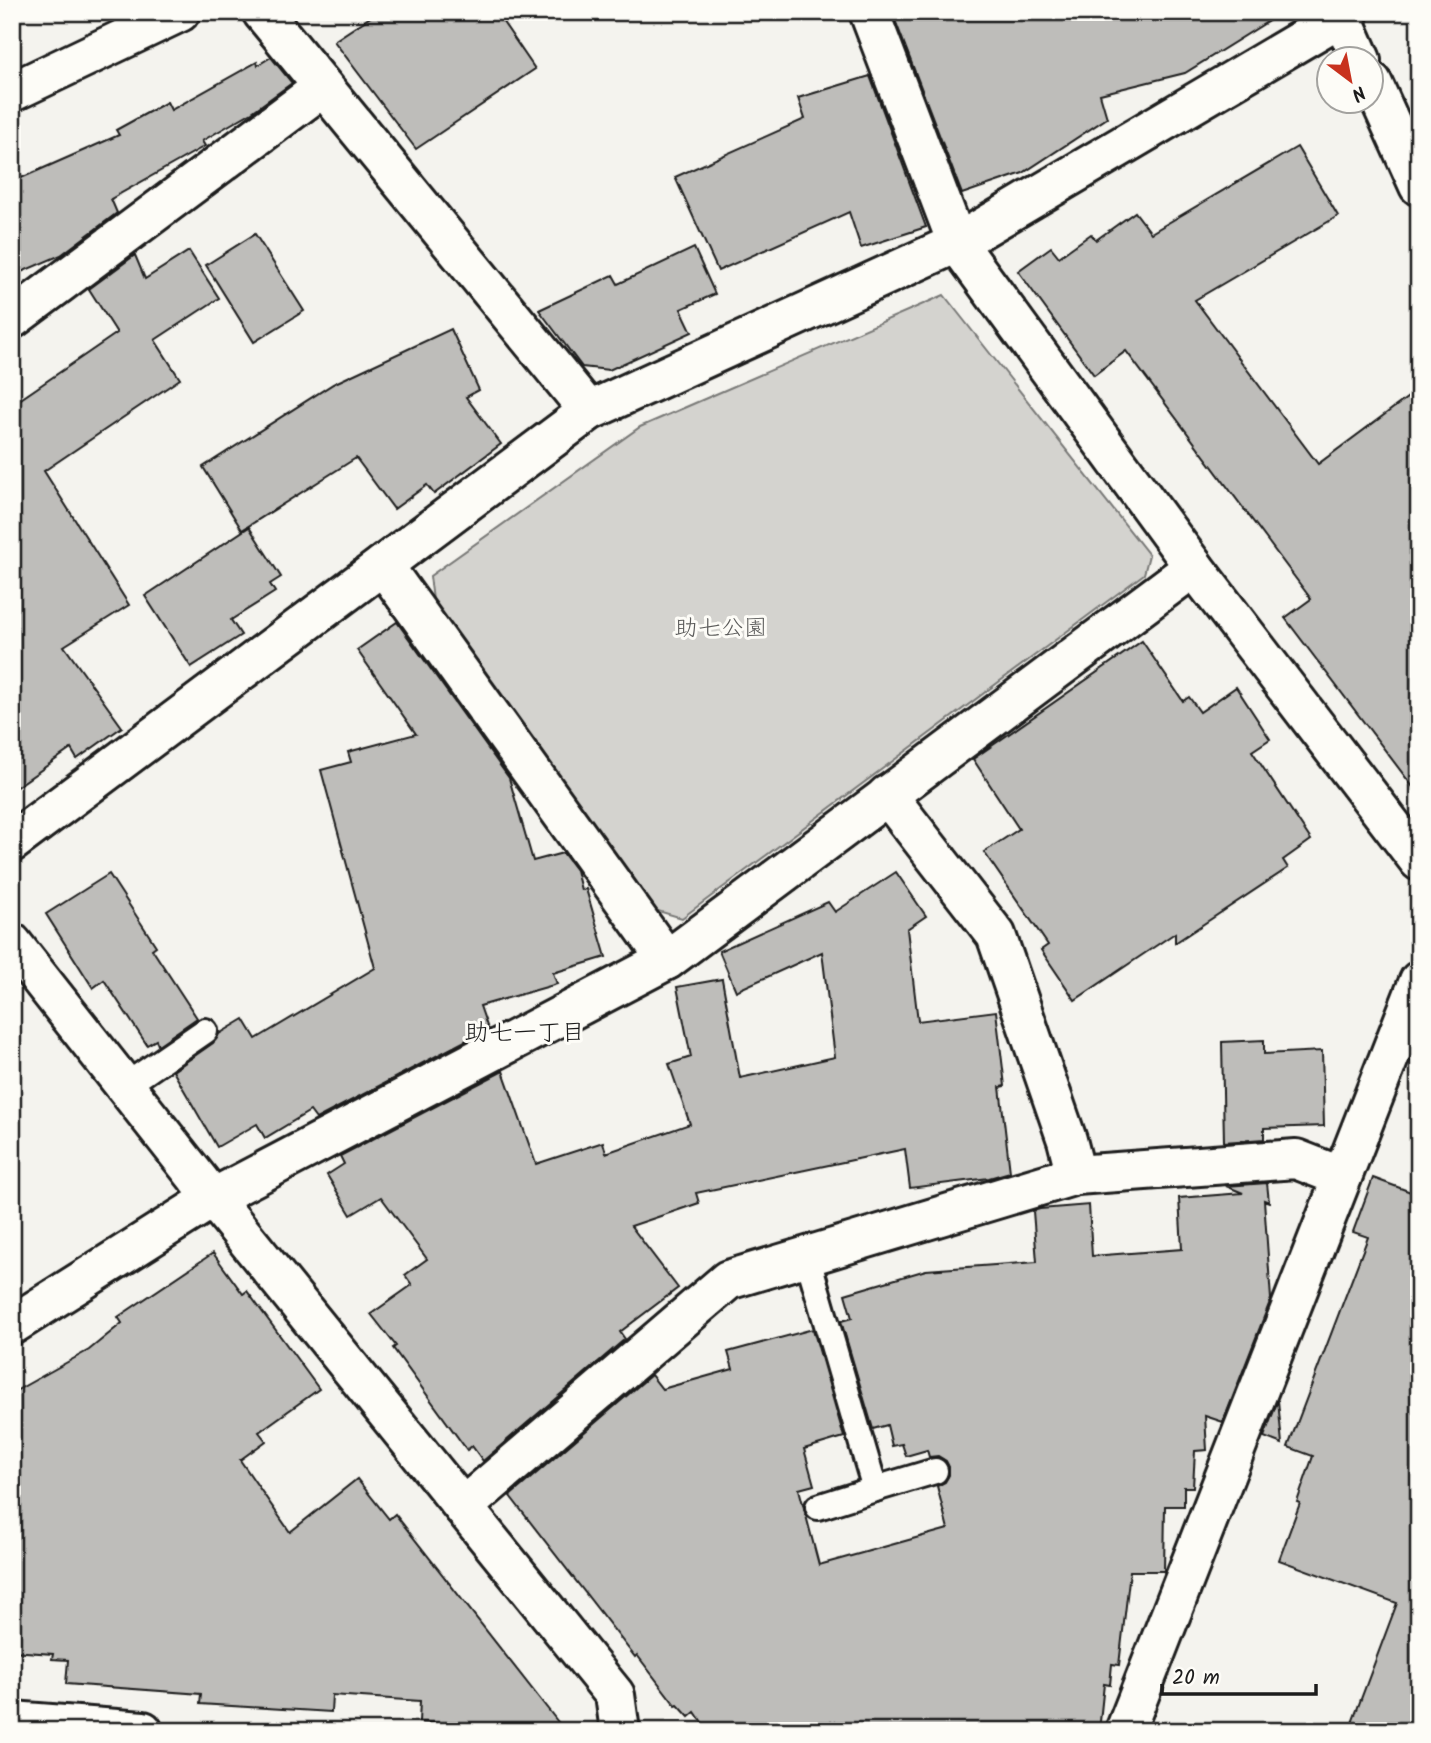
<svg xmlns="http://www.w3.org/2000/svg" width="1431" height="1743" viewBox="0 0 1431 1743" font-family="Kalam,'Klee One',sans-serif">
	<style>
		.green { fill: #d4d3cf; stroke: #787876; stroke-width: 2 }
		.building { fill: #bebdba; stroke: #1c1c1c; stroke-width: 2 }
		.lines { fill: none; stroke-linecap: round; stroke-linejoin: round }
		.lane-casing { stroke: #1c1c1c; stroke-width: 30 }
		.street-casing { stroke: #1c1c1c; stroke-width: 44 }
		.secondary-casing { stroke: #1c1c1c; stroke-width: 44 }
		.lane { stroke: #fdfcf7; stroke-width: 24 }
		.street { stroke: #fdfcf7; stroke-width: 38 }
		.secondary { stroke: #fdfcf7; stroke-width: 38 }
		.labels { text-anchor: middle; stroke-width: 6; stroke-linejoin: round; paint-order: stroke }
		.park-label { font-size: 23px; fill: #5c5c5b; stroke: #fdfcf7 }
		.neighbourhood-label { font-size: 24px; fill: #1c1c1c; stroke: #fdfcf7 }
	</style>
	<rect width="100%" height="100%" fill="#f4f3ee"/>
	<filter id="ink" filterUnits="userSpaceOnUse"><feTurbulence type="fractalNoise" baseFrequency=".0143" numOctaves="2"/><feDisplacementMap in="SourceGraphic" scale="14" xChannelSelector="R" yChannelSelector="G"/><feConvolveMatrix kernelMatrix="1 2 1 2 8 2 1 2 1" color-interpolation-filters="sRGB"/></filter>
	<g filter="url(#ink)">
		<!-- green -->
		<path class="green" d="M944,295L1149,555L1144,574L682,918L651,909L433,600L430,576L640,427Z"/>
		<!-- building -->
		<g class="building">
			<path d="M378,12H496L535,69L416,149L334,41Z"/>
			<path d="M892,12H1283L1185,73L1100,94L1107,118L1023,173L962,194Z"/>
			<path d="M271,57L292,83L252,112L202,141L205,146L111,199L117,213L61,255L12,276V182L119,135L116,130L167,102L171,110L257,62L258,65Z"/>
			<path d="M870,76L926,227L861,248L849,212L718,271L675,177L805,119L798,98Z"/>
			<path d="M1297,147L1338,216L1195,300L1318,464L1419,389V795L1285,618L1311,599L1126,351L1094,375L1018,271L1051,247L1059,257L1091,234L1096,240L1135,212L1151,233Z"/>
			<path d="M255,234L304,311L254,342L206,265Z"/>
			<path d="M694,248L715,294L681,309L692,332L609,370L582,367L539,310L613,275L618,284Z"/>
			<path d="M189,251L219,298L155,340L180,379L44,471L129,605L64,646L122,727L77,759L71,749L12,790V405L117,333L89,289L135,255L145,279Z"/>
			<path d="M451,329L479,390L466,397L501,444L434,494L427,485L394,509L356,458L242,530L203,467L333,384Z"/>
			<path d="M249,527L281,577L270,584L275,592L231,620L241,635L191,667L145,596Z"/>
			<path d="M397,622L509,778L533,861L563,853L576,870L581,890L586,889L606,957L553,973L557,984L480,1006L488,1029L316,1119L310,1111L265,1138L257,1124L217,1147L173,1071L213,1043L219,1034L244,1019L256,1039L375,968L321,770L351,762L348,752L416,734L357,650Z"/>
			<path d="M1142,641L1183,701L1189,697L1200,712L1236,687L1270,739L1252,751L1311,840L1283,860L1288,868L1175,943V933L1075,1000L1041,950L1048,945L984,852L1019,829L973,759Z"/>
			<path d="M896,872L926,916L907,929L918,1021L996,1011L1005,1086L1000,1087L1010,1172L989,1178L910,1188L905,1149L696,1193L699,1203L631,1226L678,1288L620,1332L625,1339L483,1461L472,1446L467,1450L393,1348L396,1346L371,1314L412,1285L405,1275L427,1259L381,1197L351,1215L327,1175L344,1164L340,1156L503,1071L536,1164L603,1142L606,1153L690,1124L669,1064L691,1057L677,987L722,979L740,1078L835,1057L822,952L736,991L719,951L828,902L835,912Z"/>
			<path d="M109,874L156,946L152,949L197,1018L158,1045L156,1040L147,1045L104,980L93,988L46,914Z"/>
			<path d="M1264,1040V1054L1322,1051L1324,1126L1264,1128V1139L1224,1142L1222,1042Z"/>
			<path d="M1373,1178L1419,1195V1731H1349L1397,1603L1279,1560L1300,1503L1297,1502L1313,1456L1288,1447L1368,1237L1353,1232Z"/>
			<path d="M1267,1183L1269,1202L1264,1200L1271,1299L1223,1422L1205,1416L1207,1450L1195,1451L1193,1487H1184V1506H1165L1164,1571H1130L1119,1665L1112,1664L1110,1685L1104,1684L1099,1731H760L704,1725L695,1712L689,1717L678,1705L676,1706L637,1655L635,1657L510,1496L651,1375L662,1389L733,1369L728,1352L813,1329L844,1437L804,1449L814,1485L799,1489L819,1565L948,1529L937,1486L945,1482L949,1475V1467L946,1461L938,1456L929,1457L927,1450L906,1456L902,1444L892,1446L887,1425L873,1429L841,1321L852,1318L845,1294L926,1270L1037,1262L1033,1211L1040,1209L1089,1205L1092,1256L1182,1249L1179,1198L1243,1193L1226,1186Z"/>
			<path d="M213,1253L243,1294L247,1291L319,1389L259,1432L266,1441L240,1460L290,1532L357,1479L389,1519L395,1514L565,1731L419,1722L420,1701L332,1695L331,1712L200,1704L201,1694L66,1684L68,1660L52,1659L53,1654L12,1651V1393L89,1350L122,1323L118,1317Z"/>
			<path d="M1278,1400L1282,1444L1264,1437Z"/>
		</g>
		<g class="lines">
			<!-- lane casing -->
			<g class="lane-casing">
				<g id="lane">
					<path d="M125,1086L205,1031"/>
					<path d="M807,1256L875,1489L935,1471"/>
					<path d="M818,1507L875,1489"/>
				</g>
			</g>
			<!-- street casing -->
			<g class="street-casing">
				<g id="street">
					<path d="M262,12L589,411"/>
					<path d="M869,12L957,243L1194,567L1419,861"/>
					<path d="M12,319L323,87"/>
					<path d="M383,565L667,960"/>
					<path d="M887,795L996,935L1067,1140L1076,1175"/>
					<path d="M12,842L589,411L957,243L1349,12"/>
					<path d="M12,943L213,1198L615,1695L620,1731"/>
					<path d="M12,1325L213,1198L667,960L1194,567"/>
					<path d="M463,1507L728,1280L1076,1175L1296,1159L1342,1177"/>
					<path d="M12,1721L143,1731"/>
					<path d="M1125,1731L1419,981"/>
				</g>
			</g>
			<!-- secondary casing -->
			<g class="secondary-casing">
				<g id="secondary">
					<path d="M1340,12L1361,60"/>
					<path d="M1372,82L1419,186"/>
					<path d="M12,92L180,12"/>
				</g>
			</g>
			<!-- lane -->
			<use href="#lane" class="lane"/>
			<!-- street -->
			<use href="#street" class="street"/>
			<!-- secondary -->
			<use href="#secondary" class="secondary"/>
		</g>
	</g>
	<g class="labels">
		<!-- park labels -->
		<g class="park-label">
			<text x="721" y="635">助七公園</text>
		</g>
		<!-- neighbourhood labels -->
		<g class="neighbourhood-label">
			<text x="525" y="1040">助七一丁目</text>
		</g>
	</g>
	<!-- margin -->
	<rect width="1431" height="1743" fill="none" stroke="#fdfcf7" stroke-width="42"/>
	<rect x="21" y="21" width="1389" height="1701" fill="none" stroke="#1c1c1c" stroke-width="2.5" filter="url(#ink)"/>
	<!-- north arrow -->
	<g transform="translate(1350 80) rotate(148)"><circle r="33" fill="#fdfcf7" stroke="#a3a29f" stroke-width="2"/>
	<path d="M0-5L12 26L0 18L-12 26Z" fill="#c8321e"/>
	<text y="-10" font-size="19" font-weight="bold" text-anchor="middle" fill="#1c1c1c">N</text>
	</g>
	<!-- scale -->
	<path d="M1162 1684v10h154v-10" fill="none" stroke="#1c1c1c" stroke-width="3.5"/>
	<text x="1172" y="1684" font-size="21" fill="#1c1c1c" stroke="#fdfcf7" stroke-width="5" paint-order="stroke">20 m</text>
</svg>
